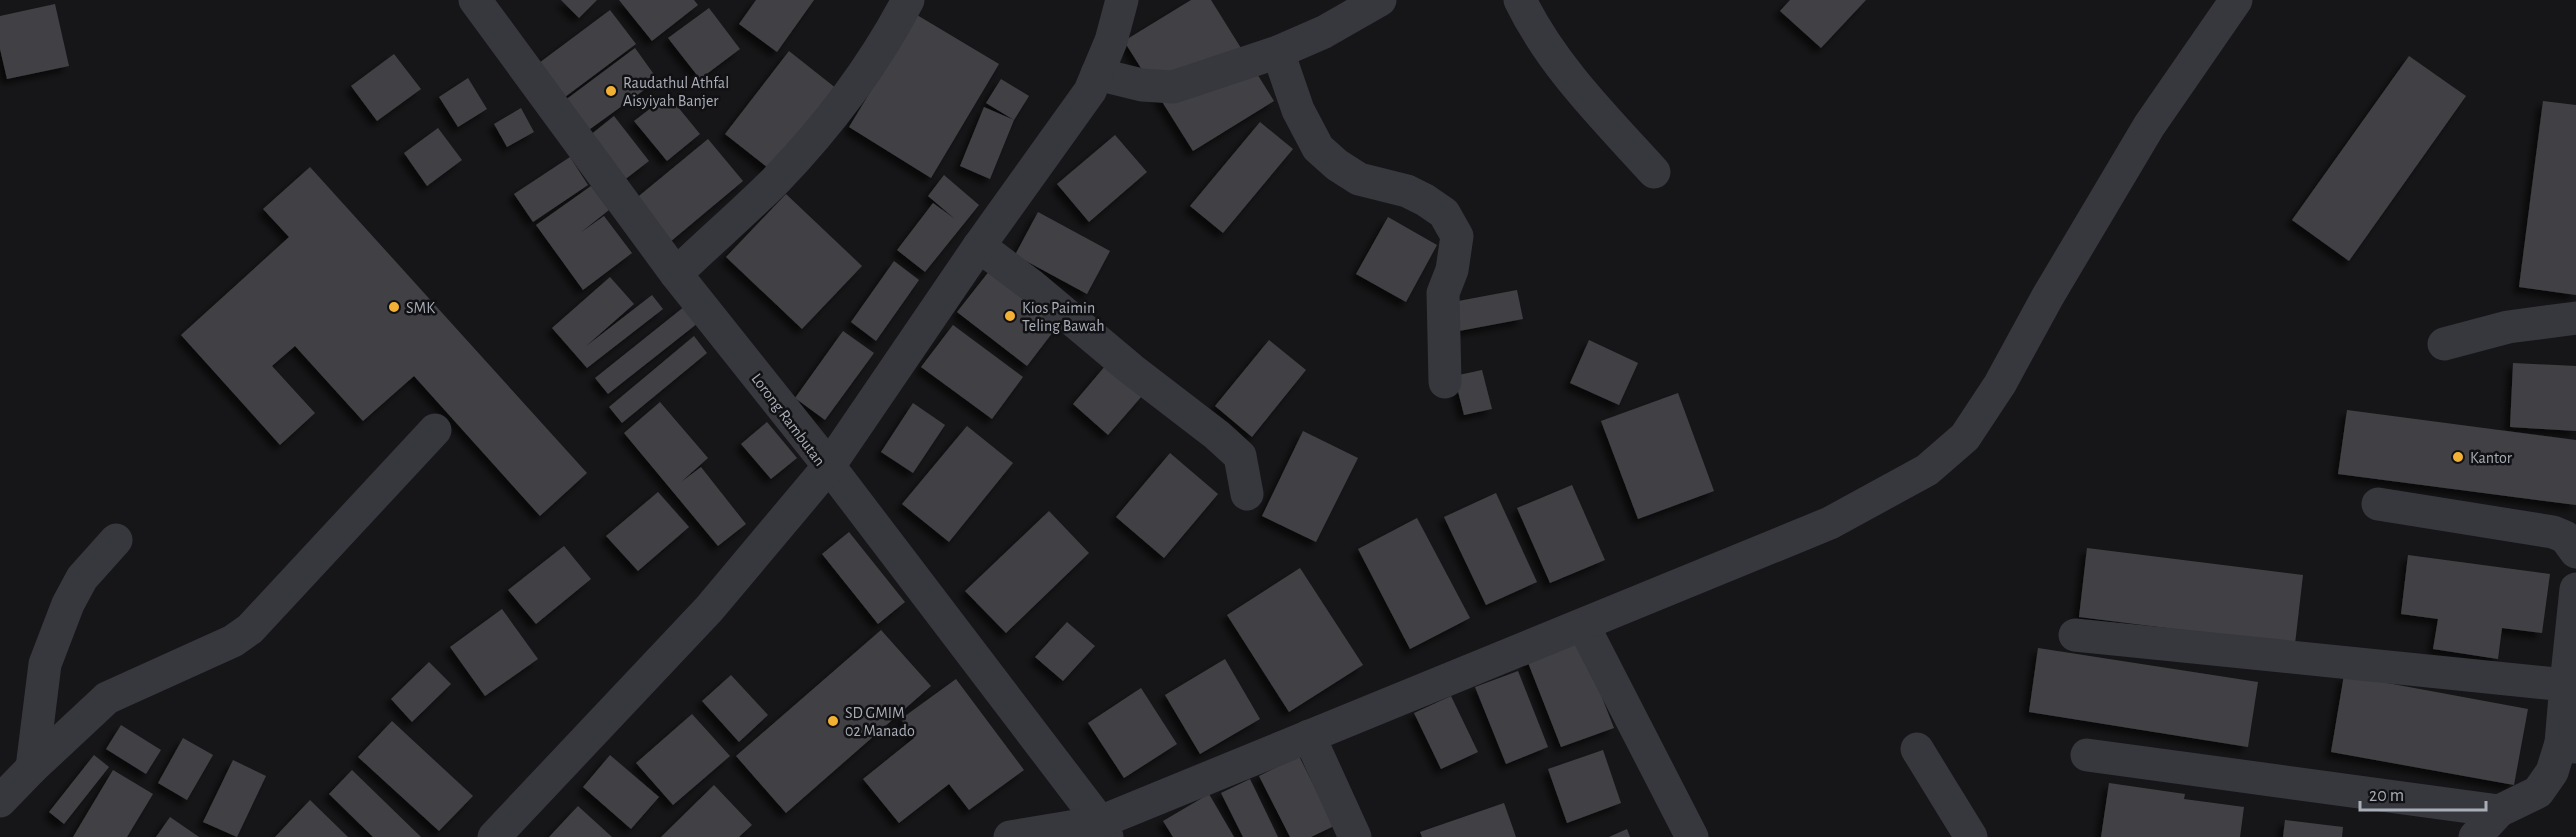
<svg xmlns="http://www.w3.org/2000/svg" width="2576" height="837" viewBox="0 0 2576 837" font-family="'Alegreya Sans',sans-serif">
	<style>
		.building { fill: #404145; filter: url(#shadow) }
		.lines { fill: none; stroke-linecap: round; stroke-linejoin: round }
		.minor { stroke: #37383d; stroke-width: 33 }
		.poi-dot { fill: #f2b134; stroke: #111113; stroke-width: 2 }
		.labels { text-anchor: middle; stroke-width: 5; stroke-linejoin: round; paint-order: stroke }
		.poi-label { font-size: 16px; fill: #a8adb8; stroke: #111113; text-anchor: start }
		.street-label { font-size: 16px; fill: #a8adb8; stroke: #111113 }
	</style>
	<defs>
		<filter id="shadow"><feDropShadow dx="-5.5" dy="5.5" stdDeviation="3" flood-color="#0009"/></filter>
	</defs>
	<rect width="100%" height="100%" fill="#161618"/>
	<!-- building -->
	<g class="building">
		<path d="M561,0H597L579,18Z"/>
		<path d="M619,0H694L698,5L652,41Z"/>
		<path d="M756,0H814L777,52L739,24Z"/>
		<path d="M1191,0H1211L1274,101L1193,151L1124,41Z"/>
		<path d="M1790,0H1866L1821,48L1780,11Z"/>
		<path d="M55,4L69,66L7,79L0,49V16Z"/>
		<path d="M709,8L740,49L700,79L668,38Z"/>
		<path d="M610,10L636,44L565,97L539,63Z"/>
		<path d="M917,15L999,64L931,178L849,127Z"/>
		<path d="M635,48L658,80L586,132L564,101Z"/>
		<path d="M789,51L837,89L772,171L725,134Z"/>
		<path d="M394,54L421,89L377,121L351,86Z"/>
		<path d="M2409,56L2466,96L2349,261L2292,220Z"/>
		<path d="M468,78L487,109L458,127L439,97Z"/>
		<path d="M1001,79L1029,96L1014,120L990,179L960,166L984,107L1014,120L986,103Z"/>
		<path d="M668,95L700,134L667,161L634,121Z"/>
		<path d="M2543,101L2576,105V295L2519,287Z"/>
		<path d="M521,108L534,132L507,147L494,124Z"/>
		<path d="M614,116L649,161L623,181L589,136Z"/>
		<path d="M1260,122L1293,149L1223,233L1190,206Z"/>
		<path d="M438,128L462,160L427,186L404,153Z"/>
		<path d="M1115,135L1147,172L1089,222L1057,184Z"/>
		<path d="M708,139L743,181L670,242L634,200Z"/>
		<path d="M570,157L588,185L533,222L514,194Z"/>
		<path d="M310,167L587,473L540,516L414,376L363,421L295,346L272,366L315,413L280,445L181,335L289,237L263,209Z"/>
		<path d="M944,175L979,205L925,272L897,250L933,203L955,219L928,196Z"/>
		<path d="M591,186L609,210L580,233L604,216L632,253L583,290L536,225Z"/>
		<path d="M786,194L862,266L802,329L726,257Z"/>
		<path d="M1038,212L1110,251L1087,294L1015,255Z"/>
		<path d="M1388,217L1437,245L1406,302L1356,274Z"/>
		<path d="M894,261L919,280L876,341L851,322Z"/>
		<path d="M994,265L1063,319L1027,366L957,312Z"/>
		<path d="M610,277L634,304L585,347L652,295L663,309L587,368L552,328Z"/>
		<path d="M1517,290L1523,319L1459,331L1453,302Z"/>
		<path d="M685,306L698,323L608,394L595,378Z"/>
		<path d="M953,325L1023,377L992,419L921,367Z"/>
		<path d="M843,331L874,353L825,420L795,398Z"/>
		<path d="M694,336L707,353L622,423L609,407Z"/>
		<path d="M1269,340L1306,370L1252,437L1215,406Z"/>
		<path d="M1589,340L1638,363L1619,405L1570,383Z"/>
		<path d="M2513,363L2576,366V431L2510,427Z"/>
		<path d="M1106,365L1142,396L1108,435L1073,404Z"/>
		<path d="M1482,370L1492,409L1464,415L1454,376Z"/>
		<path d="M1678,393L1714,491L1638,519L1601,421Z"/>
		<path d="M660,402L708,458L681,482L701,467L746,524L718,546L624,433Z"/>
		<path d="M913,403L945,425L913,473L881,452Z"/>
		<path d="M2347,410L2576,440V505L2338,474Z"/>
		<path d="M767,422L797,458L771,479L741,444Z"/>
		<path d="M967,426L1013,463L949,542L902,504Z"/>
		<path d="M1303,431L1358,458L1316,542L1262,516Z"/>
		<path d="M1170,453L1218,494L1164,558L1116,517Z"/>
		<path d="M1572,485L1605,560L1550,583L1517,508Z"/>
		<path d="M658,492L689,527L638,571L606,536Z"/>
		<path d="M1496,493L1537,582L1486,605L1444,517Z"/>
		<path d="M1049,511L1089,553L1006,633L965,591Z"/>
		<path d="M1417,518L1470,618L1410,649L1358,549Z"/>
		<path d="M849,532L905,602L878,624L822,554Z"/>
		<path d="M564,546L591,579L536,624L508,590Z"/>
		<path d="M2087,548L2303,575L2295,644L2079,617Z"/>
		<path d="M2408,555L2550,574L2542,633L2502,628L2498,659L2433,649L2438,619L2401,614Z"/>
		<path d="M1300,568L1363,665L1289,712L1227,615Z"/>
		<path d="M502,609L538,659L485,696L450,647Z"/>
		<path d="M1067,622L1095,646L1063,681L1035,657Z"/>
		<path d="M881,630L931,686L786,813L736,756Z"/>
		<path d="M1577,634L1614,728L1561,747L1525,655Z"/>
		<path d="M2038,648L2258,682L2248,747L2029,712Z"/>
		<path d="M1225,659L1260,719L1200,754L1165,695Z"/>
		<path d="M429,662L451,684L412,722L391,699Z"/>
		<path d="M1518,671L1548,747L1506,764L1475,687Z"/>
		<path d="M731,675L768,715L739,742L702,701Z"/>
		<path d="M2344,675L2528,709L2514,785L2331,752Z"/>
		<path d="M956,679L1024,770L969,810L949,784L899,823L863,779L914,738L901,719Z"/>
		<path d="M1141,688L1177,744L1124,778L1088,723Z"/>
		<path d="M1451,696L1478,752L1441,769L1414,713Z"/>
		<path d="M692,714L730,756L673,805L636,763Z"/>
		<path d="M392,721L473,796L439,831L358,757Z"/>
		<path d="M121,725L161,750L146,774L106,749Z"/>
		<path d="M183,738L213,755L187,800L158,783Z"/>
		<path d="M1603,750L1621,803L1567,823L1548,769Z"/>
		<path d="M94,755L109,767L64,824L49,812Z"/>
		<path d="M610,755L659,797L631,829L583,787Z"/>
		<path d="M1299,756L1334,826L1311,837H1290L1259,776Z"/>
		<path d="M233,760L266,776L237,837L203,822Z"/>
		<path d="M113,770L153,794L127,837H73Z"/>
		<path d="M352,770L421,837H373L329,794Z"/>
		<path d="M1250,779L1278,837H1243L1221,793Z"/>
		<path d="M2109,783L2185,794L2184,799L2244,807L2240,837H2101Z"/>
		<path d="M714,785L752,825L739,837H661Z"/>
		<path d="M1209,794L1234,837H1173L1163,821Z"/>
		<path d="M310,800L348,837H275Z"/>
		<path d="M1504,803L1516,837H1422L1420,832Z"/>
		<path d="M578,806L612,837H549Z"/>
		<path d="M170,817L199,837H156Z"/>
		<path d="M2285,820L2343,827L2342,837H2283Z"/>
		<path d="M1627,829L1630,837H1609Z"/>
	</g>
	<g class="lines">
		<!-- minor -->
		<g class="minor">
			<path d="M475,0L676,274L829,466L1100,822L1107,837"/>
			<path d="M1520,0C1552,66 1605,118 1654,172"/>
			<path d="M1278,52L1298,110L1318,148L1337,165L1359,179L1407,191L1425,200L1444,213L1457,236L1452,270L1443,293L1445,382"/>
			<path d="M1097,74L1142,85L1173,87L1278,52L1324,32L1380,0"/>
			<path d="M979,246L1031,285L1131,369L1217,435L1240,456L1247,494"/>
			<path d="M676,274C709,242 744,212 776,180C827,127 874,65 908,0"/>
			<path d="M2444,344L2508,327L2576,318"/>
			<path d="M2378,504L2553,532L2565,537L2576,552"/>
			<path d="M1583,625L1692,837"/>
			<path d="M2075,635L2566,685L2561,743"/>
			<path d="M2566,685L2576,589"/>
			<path d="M1309,736L1355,837"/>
			<path d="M1917,749L1971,837"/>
			<path d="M2087,755L2499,811"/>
			<path d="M32,768L45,664L68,604L82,578L116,540"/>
			<path d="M0,801L32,768L107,698L233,641L250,629L435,430"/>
			<path d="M494,837L709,609L829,466L979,246L1090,91L1111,41L1122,0"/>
			<path d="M1010,837L1100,822L1830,523L1927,470L1965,437L2000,384L2048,296L2149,126L2236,0"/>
			<path d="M2475,837L2499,811L2538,792L2552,772L2561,743L2576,747"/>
		</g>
	</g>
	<!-- markers -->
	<g class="poi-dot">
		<circle cx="611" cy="91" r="6"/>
		<circle cx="394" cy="307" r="6"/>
		<circle cx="1010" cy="316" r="6"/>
		<circle cx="2458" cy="457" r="6"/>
		<circle cx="833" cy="721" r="6"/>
	</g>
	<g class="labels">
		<!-- poi labels -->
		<g class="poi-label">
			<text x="623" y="88">Raudathul Athfal<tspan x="623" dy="18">Aisyiyah Banjer</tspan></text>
			<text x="406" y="313">SMK</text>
			<text x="1022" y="313">Kios Paimin<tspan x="1022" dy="18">Teling Bawah</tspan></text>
			<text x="2470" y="463">Kantor</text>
			<text x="845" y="718">SD GMIM<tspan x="845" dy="18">02 Manado</tspan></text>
		</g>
		<!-- street labels -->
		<g class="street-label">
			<text transform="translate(789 419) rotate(53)" y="6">Lorong Rambutan</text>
		</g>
	</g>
	<!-- scale -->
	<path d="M2360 801v9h126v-9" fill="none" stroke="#a8adb8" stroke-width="3"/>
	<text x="2369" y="801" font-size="18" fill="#a8adb8" stroke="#111113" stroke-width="4.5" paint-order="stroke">20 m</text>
</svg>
